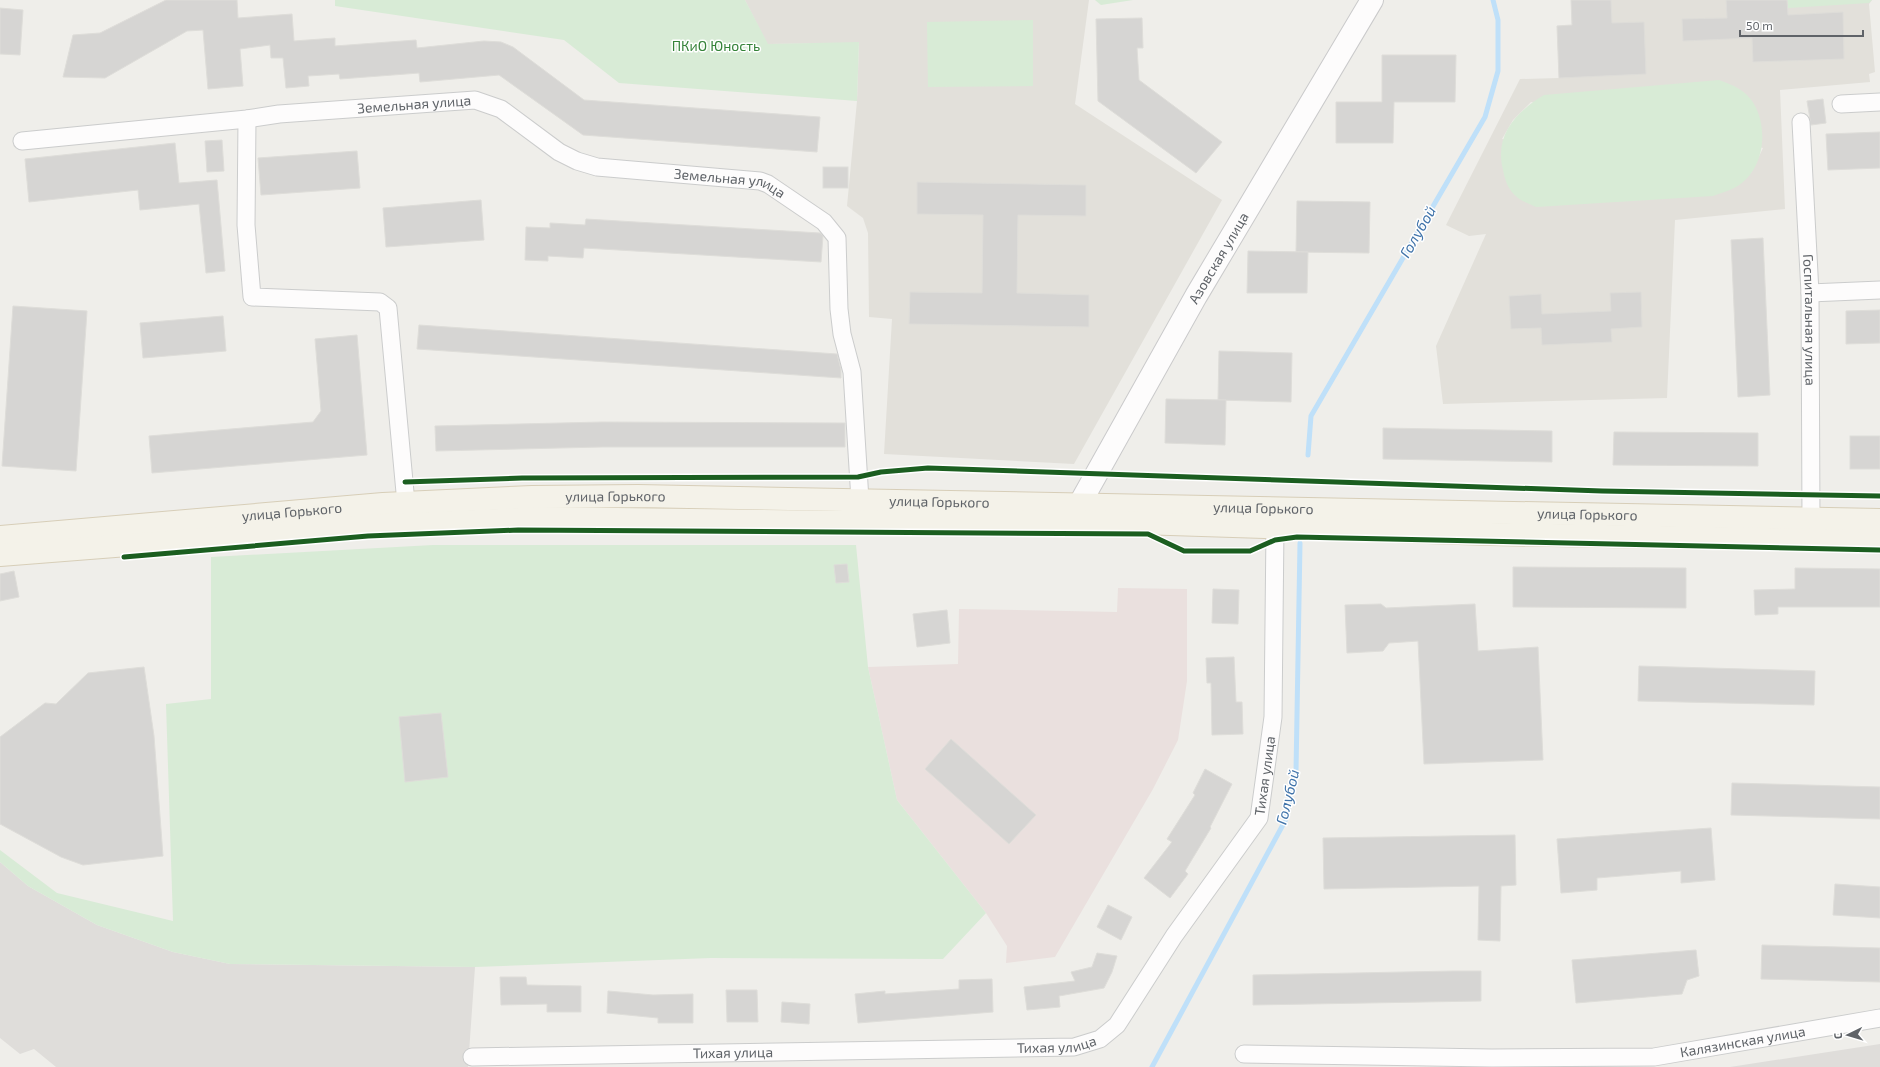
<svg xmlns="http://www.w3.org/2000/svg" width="1880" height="1067" viewBox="0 0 1880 1067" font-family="'Exo 2',sans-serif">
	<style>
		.industrial { fill: #dfddda }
		.education { fill: #e2e0da; fill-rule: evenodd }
		.medical { fill: #eae0de }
		.green { fill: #d8ebd6 }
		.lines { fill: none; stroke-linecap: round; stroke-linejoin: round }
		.stream { stroke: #bfe0f9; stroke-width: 5 }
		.building { fill: #d6d5d3; stroke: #deddd9 }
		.minor-casing { stroke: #cbcccc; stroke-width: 19 }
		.secondary-casing { stroke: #cacacb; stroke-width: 24 }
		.primary-casing { stroke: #d7ceb8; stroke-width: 24 }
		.minor { stroke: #fdfcfc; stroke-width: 17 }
		.secondary { stroke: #fdfcfc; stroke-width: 22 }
		.primary { stroke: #f4f2e9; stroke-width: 22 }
		.cycleway-casing { stroke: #fff; stroke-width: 8 }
		.cycleway { stroke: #1b5e20; stroke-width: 5 }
		.labels { text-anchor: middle; stroke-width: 3; stroke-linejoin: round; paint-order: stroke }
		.park-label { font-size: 14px; fill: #348238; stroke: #fff }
		.street-label { font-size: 14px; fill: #5f6368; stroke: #fff }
		.water-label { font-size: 15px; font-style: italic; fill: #4174aa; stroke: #fff }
	</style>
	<rect width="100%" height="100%" fill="#efeeea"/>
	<!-- industrial -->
	<g class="industrial">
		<path d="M0,862L28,886L97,925L173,952L230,964L475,967L468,1067H56L34,1049L20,1054L0,1038Z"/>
		<path d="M1880,1044V1067H1730Z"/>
	</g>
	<!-- education -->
	<g class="education">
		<path d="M745,0H1089L1075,104L1222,200L1074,464L884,454L892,319L869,317L868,233L863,218L847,206L857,101L859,43L767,44ZM918,182L1086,185V216L1018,215L1017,293L1089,295V327L909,324L910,292L982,293L983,215L917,214Z"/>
		<path d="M1571,0H1872L1869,4L1875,72L1869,74L1870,82L1780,90L1785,209L1675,220L1667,398L1443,404L1436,346L1486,234L1469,236L1446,225L1520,79L1559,78L1557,26L1572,25ZM1531,102L1763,148L1751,173L1502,139L1513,120Z"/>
	</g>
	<!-- medical -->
	<path class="medical" d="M1118,588L1187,589V681L1178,740L1153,789L1055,957L1006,963L1007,946L986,913L897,800L868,667L958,664L959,609L1117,612Z"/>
	<!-- green -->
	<g class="green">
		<path d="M335,0H745L768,44L859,42L857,101L619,83L564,40L335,6Z"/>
		<path d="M1095,0H1133L1101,5Z"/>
		<path d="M1787,0H1872L1869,3L1788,8Z"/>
		<path d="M1033,20V86L928,87L927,22Z"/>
		<path d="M1719,80C1733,85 1747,91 1754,104C1769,130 1764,171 1736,187C1729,191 1720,193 1713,196L1536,207C1530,204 1521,201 1517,197C1508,190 1505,180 1503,170C1494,135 1516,112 1544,95Z"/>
		<path d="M433,545H856L868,667L897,800L986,913L943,959L711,958L475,967L230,964L173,952L97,925L28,886L0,862V850L57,893L173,921L166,704L211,699V557Z"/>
	</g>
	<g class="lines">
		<!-- stream -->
		<g class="stream">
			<path d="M1308,455L1311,416L1485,117L1498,71V20L1493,0"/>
			<path d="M1152,1067L1285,821L1296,772L1300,543"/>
		</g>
	</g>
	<!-- building -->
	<g class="building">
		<path d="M166,0H237L238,18L292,14L294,41L335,38V46L416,40L417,48L484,41L501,42L513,47L584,100L820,117L817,152L583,135L499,75L420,82L419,73L340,79L339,74L308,76L309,86L286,88L283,58H271L270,45L240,49L243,86L208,89L203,30L187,31L105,78L63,77L73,35L100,33Z"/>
		<path d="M1571,0H1611L1612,23L1644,22L1646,74L1559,78L1557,26L1572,25Z"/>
		<path d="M1726,0H1787L1788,15L1843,12L1844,59L1753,62L1752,38L1683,41L1682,19L1727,18Z"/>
		<path d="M0,8L23,10L20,55L0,54Z"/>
		<path d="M1142,18L1143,48H1137L1139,80L1222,142L1196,173L1098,101L1096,19Z"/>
		<path d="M1382,55H1456L1455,102H1394L1393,143H1336V102H1382Z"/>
		<path d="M1823,99L1826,123L1811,125L1807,101Z"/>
		<path d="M1880,132V168L1828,170L1826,134Z"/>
		<path d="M222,140L224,171L207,172L205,141Z"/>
		<path d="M175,143L179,183L217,180L225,271L206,273L199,204L140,210L138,190L29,202L25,159Z"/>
		<path d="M357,151L360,188L261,195L258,158Z"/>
		<rect x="823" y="167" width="25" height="21"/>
		<path d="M917,182L1086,185V216L1018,215L1017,293L1089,295V327L909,324L910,292L982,293L983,215L917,214Z"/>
		<path d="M481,200L484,240L386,247L383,208Z"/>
		<path d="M1297,201L1370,202L1369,253L1296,252Z"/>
		<path d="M586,219L820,233L823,236L821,262L584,248L583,258L548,256V261L525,260L526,227L550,228V223L585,225Z"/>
		<path d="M1763,238L1770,395L1738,397L1731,240Z"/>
		<path d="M1248,251L1308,252L1307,293H1247Z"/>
		<path d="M1641,292L1642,327L1611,329L1612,342L1542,345L1541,328L1511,329L1509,296L1541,294L1542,314L1611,311L1610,293Z"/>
		<path d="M13,306L87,311L76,471L2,466Z"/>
		<path d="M1880,310V343L1846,344V311Z"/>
		<path d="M223,316L226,351L143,358L140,323Z"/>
		<path d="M419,325L837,354L841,370V378L417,349Z"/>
		<path d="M357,335L367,455L152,473L149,436L313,422L321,411L315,339Z"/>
		<path d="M1219,351L1292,353L1291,402L1218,400Z"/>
		<path d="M1166,399L1226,400L1225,445L1165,443Z"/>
		<path d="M602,422L845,423V447H602L436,451L435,426Z"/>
		<path d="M1383,428L1552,431V462L1383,459Z"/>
		<path d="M1614,432L1758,433V466L1613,465Z"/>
		<rect x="1850" y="436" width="30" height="33"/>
		<path d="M847,564L849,582L836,583L834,565Z"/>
		<path d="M1513,567L1686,568V608L1513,607Z"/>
		<path d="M1795,568L1880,569V607H1778V614L1755,615L1754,590L1795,589Z"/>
		<path d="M14,571L19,597L0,601V574Z"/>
		<path d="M1213,589L1239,590L1238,624L1212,623Z"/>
		<path d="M1381,604L1386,608L1475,604L1478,651L1538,647L1543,760L1424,764L1418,641L1389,643L1383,651L1347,653L1345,605Z"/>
		<path d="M947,610L950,643L917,647L913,614Z"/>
		<path d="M1234,657L1236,702H1242L1243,734L1212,735L1211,683H1207L1206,658Z"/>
		<path d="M1639,666L1815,671L1814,705L1638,701Z"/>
		<path d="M144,667L154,736L163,856L83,865L61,857L0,824V737L45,703L56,704L88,673Z"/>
		<path d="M441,713L448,777L405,782L399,717Z"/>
		<path d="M951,739L1036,815L1009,844L925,769Z"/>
		<path d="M1205,769L1232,784L1210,827L1211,828L1185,871L1188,874L1170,898L1144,878L1172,842L1167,839L1195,795L1193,793Z"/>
		<path d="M1732,783L1880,787V819L1731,815Z"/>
		<path d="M1711,828L1715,880L1681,883V871L1597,878V890L1561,893L1557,839Z"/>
		<path d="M1515,835L1516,885L1501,886L1500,941L1478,940L1479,886L1324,889L1323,838Z"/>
		<path d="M1835,884L1880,887V918L1833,915Z"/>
		<path d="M1108,905L1132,917L1121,940L1097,927Z"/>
		<path d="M1762,945L1880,948V982L1761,979Z"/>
		<path d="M1696,950L1699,976L1687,980L1682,994L1576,1003L1572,960Z"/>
		<path d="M1097,953L1117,956L1112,972L1104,988L1059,996L1060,1007L1027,1010L1024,987L1075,981L1071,972L1092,967Z"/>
		<path d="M1453,971H1481V1001L1253,1005V975Z"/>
		<path d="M500,977H526L527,985L581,986V1012H547V1004L501,1005Z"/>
		<path d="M992,979L993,1012L858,1023L855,994L885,991V994L959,989V980Z"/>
		<path d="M726,990H757L758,1022H727Z"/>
		<path d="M608,991L653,995L693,994V1023H658V1018L607,1013Z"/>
		<path d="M782,1002L810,1004L809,1024L781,1022Z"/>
	</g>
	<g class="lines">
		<!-- minor casing -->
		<g class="minor-casing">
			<g id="minor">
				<path d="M1841,104L1880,102"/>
				<path d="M247,119L246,225L252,297L380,302L388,308L407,514"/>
				<path id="s1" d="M1801,122L1810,293L1811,519"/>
				<path id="s2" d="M22,141L247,119L279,114L475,100L501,109L559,152L577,161L597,167L760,181L768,184L824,222L837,238L839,309L842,334L852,372L860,500"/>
				<path d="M1810,293L1880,290"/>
				<path id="s3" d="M1244,1054L1492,1058L1654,1057L1880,1018"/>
				<path id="s4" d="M472,1057L1074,1047L1100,1039L1117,1025L1174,936L1259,818L1273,717L1275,527"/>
			</g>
		</g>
		<!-- secondary casing -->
		<g class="secondary-casing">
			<g id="secondary">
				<path id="s5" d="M1076,521L1079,505L1196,296L1372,0"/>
			</g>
		</g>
		<!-- primary casing -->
		<g class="primary-casing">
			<g id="primary">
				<path id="s6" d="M0,537L383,504L532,497L638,496L1880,520"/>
				<path d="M0,555L385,525L542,518L845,522L1076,521L1490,534L1880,541"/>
			</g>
		</g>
		<!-- minor -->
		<use href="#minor" class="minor"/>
		<!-- secondary -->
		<use href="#secondary" class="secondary"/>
		<!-- primary -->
		<use href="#primary" class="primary"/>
		<!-- cycleway casing -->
		<g class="cycleway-casing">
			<g id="cycleway">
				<path d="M405,482L522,478L858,477L881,472L928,468L1602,491L1880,496"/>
				<path d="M124,557L368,536L518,530L1148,534L1184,551H1250L1275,540L1297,537L1880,550"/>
			</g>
		</g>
		<!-- cycleway -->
		<use href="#cycleway" class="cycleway"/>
	</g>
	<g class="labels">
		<!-- park labels -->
		<g class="park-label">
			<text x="716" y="51">ПКиО Юность</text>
		</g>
		<!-- street labels -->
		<g class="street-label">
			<text dy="5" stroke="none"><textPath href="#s2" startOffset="394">Земельная улица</textPath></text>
			<text dy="5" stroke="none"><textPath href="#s2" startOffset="730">Земельная улица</textPath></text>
			<text dy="5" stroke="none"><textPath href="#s5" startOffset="300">Азовская улица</textPath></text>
			<text dy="5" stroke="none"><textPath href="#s1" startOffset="198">Госпитальная улица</textPath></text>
			<text dy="5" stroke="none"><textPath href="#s6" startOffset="617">улица Горького</textPath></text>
			<text dy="5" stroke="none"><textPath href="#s6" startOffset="941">улица Горького</textPath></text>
			<text dy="5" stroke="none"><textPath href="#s6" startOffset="1265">улица Горького</textPath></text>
			<text dy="5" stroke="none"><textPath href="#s6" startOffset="293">улица Горького</textPath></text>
			<text dy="5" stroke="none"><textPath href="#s6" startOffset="1589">улица Горького</textPath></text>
			<text dy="5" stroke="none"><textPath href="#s4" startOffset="945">Тихая улица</textPath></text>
			<text dy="5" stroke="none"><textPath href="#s3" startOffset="500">Калязинская улица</textPath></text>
			<text dy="5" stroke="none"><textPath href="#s4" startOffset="585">Тихая улица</textPath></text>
			<text dy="5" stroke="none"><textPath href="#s4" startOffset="261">Тихая улица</textPath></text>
		</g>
		<!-- water labels -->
		<g class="water-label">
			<text transform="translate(1418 232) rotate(-60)" y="5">Голубой</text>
			<text transform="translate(1288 797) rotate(-76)" y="5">Голубой</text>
		</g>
	</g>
	<!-- north arrow -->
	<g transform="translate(1848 1035) rotate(265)" stroke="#ffffff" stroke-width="3" paint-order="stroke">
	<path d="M0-3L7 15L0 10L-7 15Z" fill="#5f6368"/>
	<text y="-6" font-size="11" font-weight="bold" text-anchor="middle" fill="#5f6368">С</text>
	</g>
	<!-- scale -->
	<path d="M1740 30v6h123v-6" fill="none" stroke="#5f6368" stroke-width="2"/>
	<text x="1746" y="30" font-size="12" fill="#5f6368" stroke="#ffffff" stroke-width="3" paint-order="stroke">50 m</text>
</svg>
